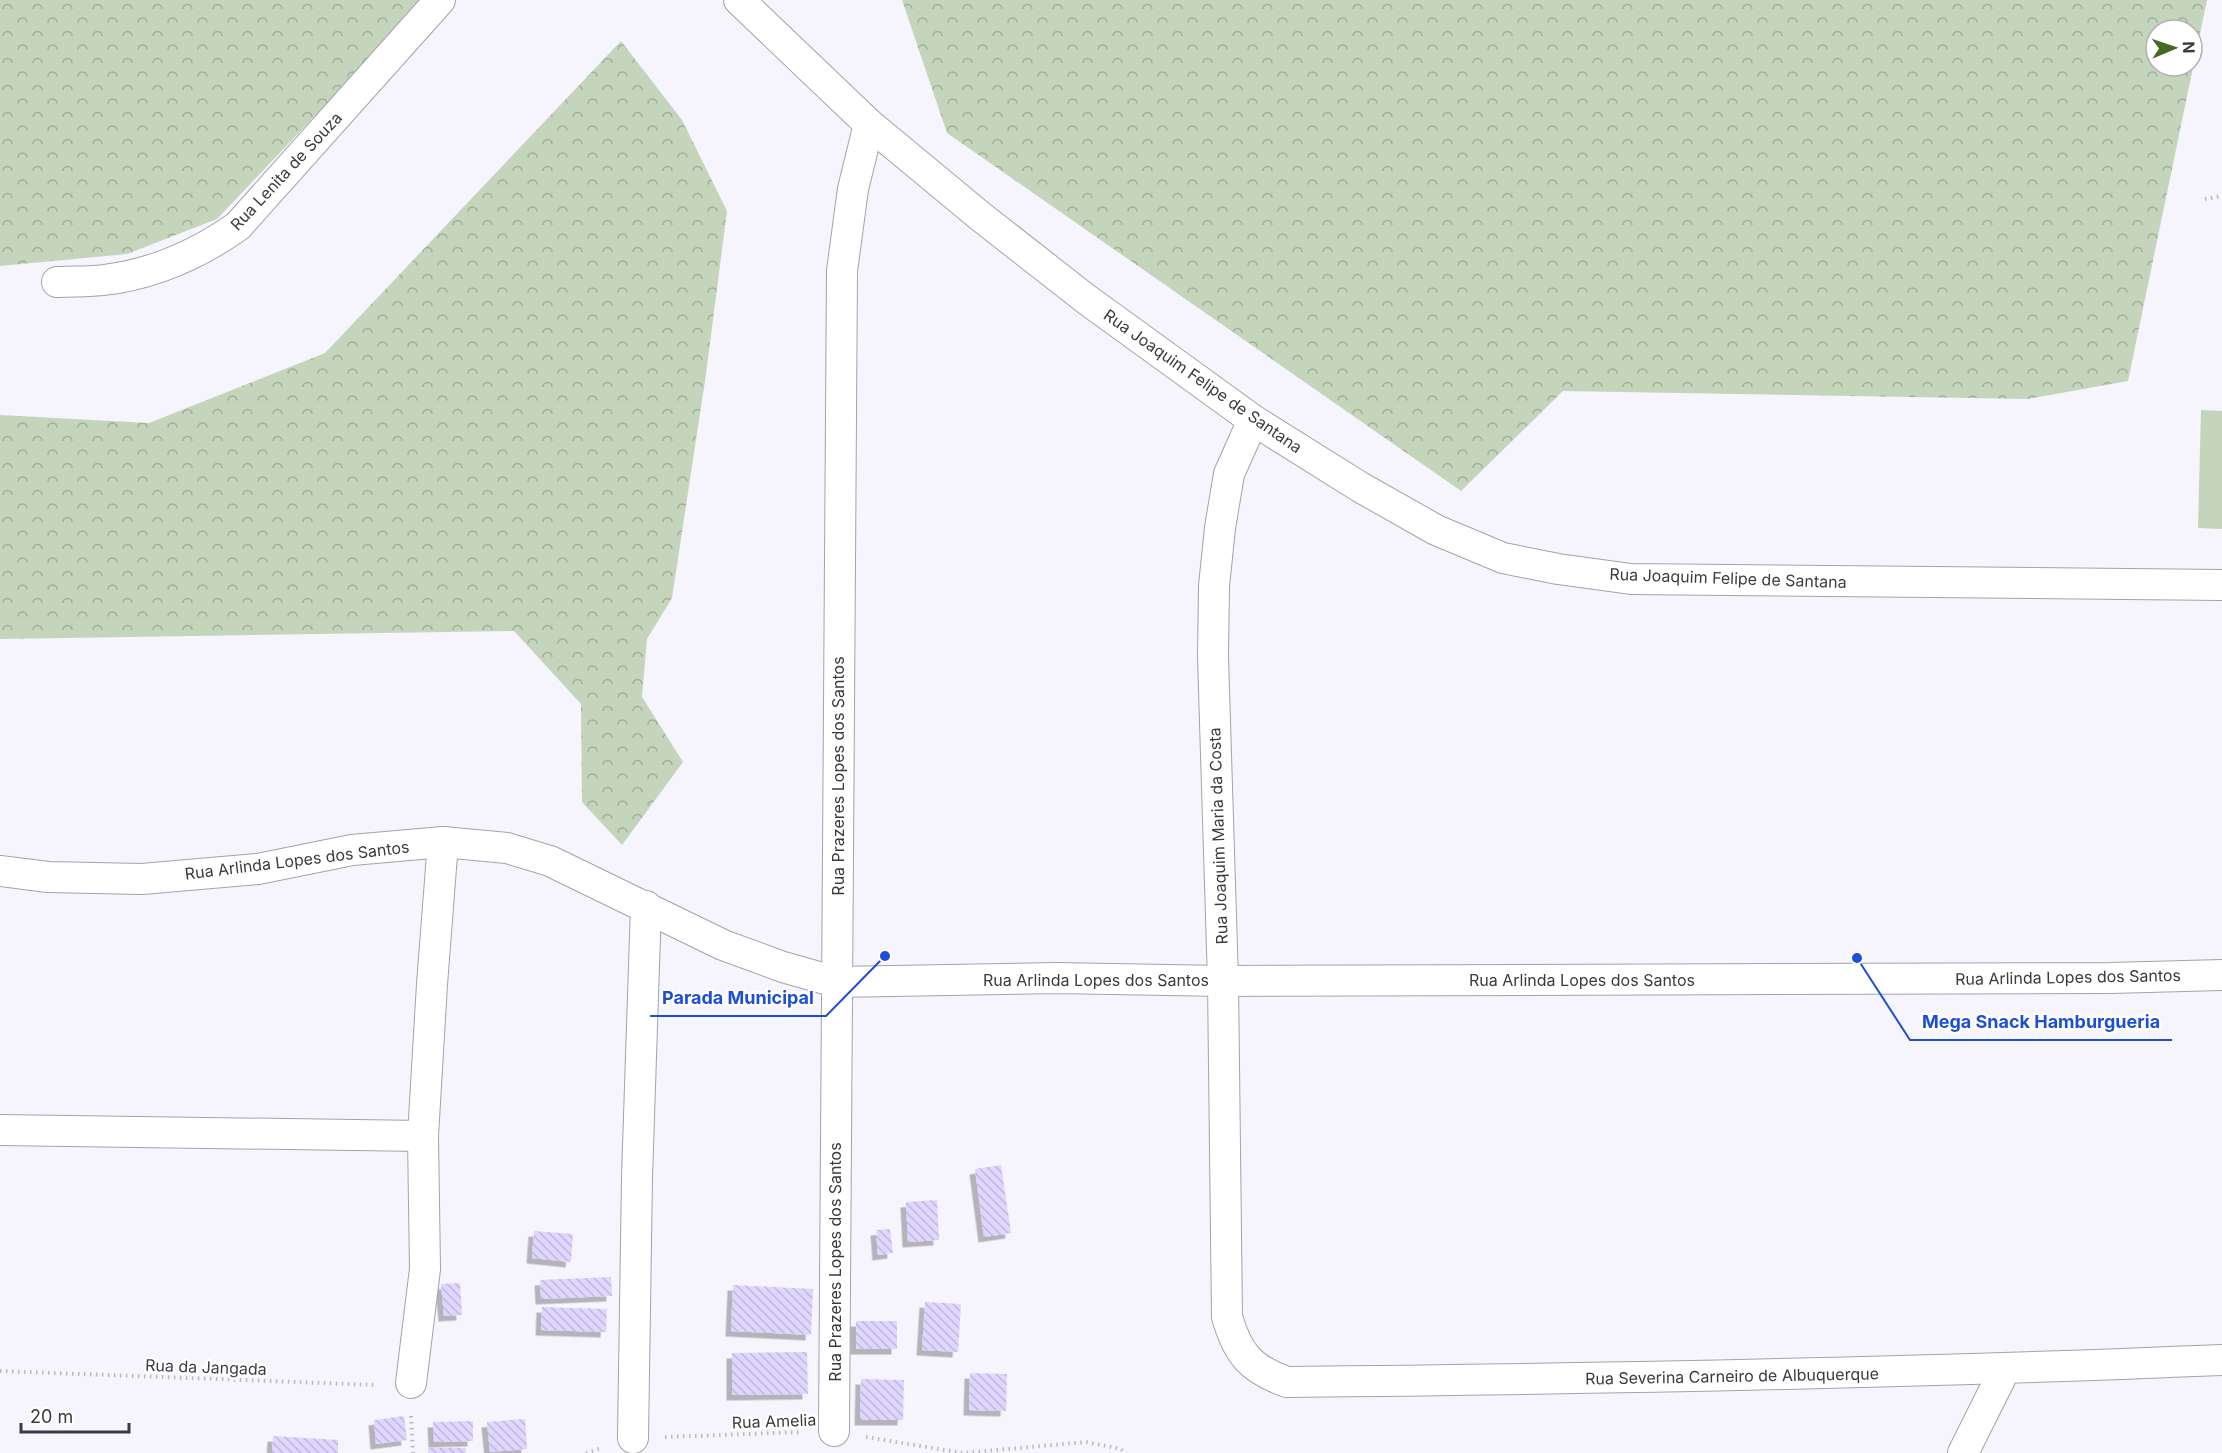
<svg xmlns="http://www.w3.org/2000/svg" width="2222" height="1453" viewBox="0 0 2222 1453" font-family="Inter,sans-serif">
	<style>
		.grass { fill: #c4d5bb }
		.forest { fill: url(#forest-crowns); fill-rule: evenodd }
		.building { fill: url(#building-back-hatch); filter: url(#shadow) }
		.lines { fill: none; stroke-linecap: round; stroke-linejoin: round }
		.street-casing { stroke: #a4a2ab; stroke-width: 32 }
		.path { stroke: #bab8bf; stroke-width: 4; stroke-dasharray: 1.5 4.5; stroke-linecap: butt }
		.street { stroke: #fff; stroke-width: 30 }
		.labels { text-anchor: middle; stroke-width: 5; stroke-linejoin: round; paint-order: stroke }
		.street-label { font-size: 16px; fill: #3b3a3e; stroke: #fff }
		.leader { fill: none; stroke: #1d4ed8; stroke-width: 2 }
		.callout-dot { fill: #1d4ed8; stroke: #fff; stroke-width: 2 }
		.callout-label { font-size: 18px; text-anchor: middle; font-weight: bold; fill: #1d4ed8; stroke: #fff; stroke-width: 5; stroke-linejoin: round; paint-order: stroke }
	</style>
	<defs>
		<pattern id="forest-crowns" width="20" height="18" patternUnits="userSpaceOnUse" patternTransform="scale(1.5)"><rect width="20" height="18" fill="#c4d5bb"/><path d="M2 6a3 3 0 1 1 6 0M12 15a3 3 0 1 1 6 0" fill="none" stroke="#a0ae99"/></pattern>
		<pattern id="building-back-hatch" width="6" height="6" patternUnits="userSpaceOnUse" patternTransform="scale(1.5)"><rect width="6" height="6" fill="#dfd5fe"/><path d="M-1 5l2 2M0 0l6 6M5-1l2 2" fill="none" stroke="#c0b8db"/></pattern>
		<filter id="shadow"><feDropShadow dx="-5.5" dy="5.5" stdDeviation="0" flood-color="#0004"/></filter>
	</defs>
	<rect width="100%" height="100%" fill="#f6f4fd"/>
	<!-- grass -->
	<path class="grass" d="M2201,410L2222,411V529L2198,528Z"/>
	<!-- forest -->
	<g class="forest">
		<path d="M0,0H425L217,219L127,254L0,266Z"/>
		<path d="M902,0H2207L2128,381L2028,399L1563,391L1461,491L947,133ZM2156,30H2192V66H2156Z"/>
		<path d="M621,41L682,120L727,211L706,374L672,598L647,639L642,697L683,762L622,845L582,802L581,704L514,631L0,639V415L149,423L325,353Z"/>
	</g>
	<!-- building -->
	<g class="building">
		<path d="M1001,1165L1011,1233L984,1237L975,1169Z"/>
		<path d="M937,1200L939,1240L908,1242L906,1202Z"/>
		<path d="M890,1229L893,1253L878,1255L876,1230Z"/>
		<path d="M534,1231L573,1234L571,1262L532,1258Z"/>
		<path d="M611,1277L612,1296L541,1299L540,1280Z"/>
		<path d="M460,1283L462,1315L444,1316L441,1284Z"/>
		<path d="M733,1285L813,1289L811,1335L731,1331Z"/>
		<path d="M925,1302L961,1304L958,1352L922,1350Z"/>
		<path d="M542,1307L607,1309L606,1332L541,1330Z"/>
		<rect x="856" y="1321" width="41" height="28"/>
		<path d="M807,1352L808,1394L732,1395V1353Z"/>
		<path d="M970,1373L1007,1374L1006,1411L969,1410Z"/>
		<path d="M861,1379L904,1380L903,1420H860Z"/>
		<path d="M404,1416L407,1440L376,1444L374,1420Z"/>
		<path d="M525,1419L527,1449L490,1452L487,1422Z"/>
		<path d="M473,1421V1441L434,1442L433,1422Z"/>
		<path d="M273,1436L338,1440V1453H272Z"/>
		<rect x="428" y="1448" width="38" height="5"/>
	</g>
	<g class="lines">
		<!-- street casing -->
		<g class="street-casing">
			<g id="street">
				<path d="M739,0L869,124L980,216L1086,299L1253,420L1360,487L1436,530L1503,558L1558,569L1631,579L2222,585"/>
				<path d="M57,282C73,281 89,282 104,280C154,274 197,255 238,226L440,0"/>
				<path d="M1253,420L1229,474L1220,528L1214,586L1213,657L1223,981L1227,1317C1238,1354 1250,1369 1287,1382C1599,1379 1910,1373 2222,1360"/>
				<path d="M0,871L48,877L142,879L258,869L352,850L443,842L507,848L550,861L723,945L783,967L836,982L1057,978L1223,981L2110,978L2222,975"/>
				<path d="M0,1130L423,1136"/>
				<path d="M411,1383L425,1269L423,1136L432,984L443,842"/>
				<path d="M834,1431L842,271L853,189L869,124"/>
				<path d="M633,1438L637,1177L646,906"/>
				<path d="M1963,1453L2005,1369"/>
			</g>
		</g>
		<!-- path -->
		<g class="path">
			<path d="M2205,199L2222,196"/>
			<path d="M0,1371L377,1385"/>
			<path d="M411,1416L413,1453"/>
			<path d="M665,1437L802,1432"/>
			<path d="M866,1437L963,1453L1086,1442L1121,1449L1125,1453"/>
			<path d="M586,1453L602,1448"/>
		</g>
		<!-- street -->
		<use href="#street" class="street"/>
	</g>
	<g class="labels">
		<!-- street labels -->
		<g class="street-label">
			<text transform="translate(286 171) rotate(-47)" y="6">Rua Lenita de Souza</text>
			<text transform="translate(1203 381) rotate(35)" y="6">Rua Joaquim Felipe de Santana</text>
			<text transform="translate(1728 578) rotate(2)" y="6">Rua Joaquim Felipe de Santana</text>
			<text transform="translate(838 776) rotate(-90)" y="6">Rua Prazeres Lopes dos Santos</text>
			<text transform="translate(1218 836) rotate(-92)" y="6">Rua Joaquim Maria da Costa</text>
			<text transform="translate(297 860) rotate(-7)" y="6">Rua Arlinda Lopes dos Santos</text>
			<text transform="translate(2068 977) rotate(-1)" y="6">Rua Arlinda Lopes dos Santos</text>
			<text x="1096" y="986">Rua Arlinda Lopes dos Santos</text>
			<text x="1582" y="986">Rua Arlinda Lopes dos Santos</text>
			<text transform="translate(835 1262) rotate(-90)" y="6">Rua Prazeres Lopes dos Santos</text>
			<text transform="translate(206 1367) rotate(2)" y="6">Rua da Jangada</text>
			<text transform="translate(1732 1376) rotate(-1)" y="6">Rua Severina Carneiro de Albuquerque</text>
			<text transform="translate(774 1421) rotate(-2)" y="6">Rua Amelia</text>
		</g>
	</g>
	<!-- callouts -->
	<path class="leader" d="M885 956L826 1016H650M1857 958L1910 1040H2172"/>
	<g class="callout-dot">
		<circle cx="885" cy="956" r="6"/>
		<circle cx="1857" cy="958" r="6"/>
	</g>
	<g class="callout-label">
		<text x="738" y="1004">Parada Municipal</text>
		<text x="2041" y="1028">Mega Snack Hamburgueria</text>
	</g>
	<!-- north arrow -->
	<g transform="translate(2174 48) rotate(88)"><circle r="28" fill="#ffffff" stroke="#b1b0b2" stroke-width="1.5"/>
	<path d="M0-4.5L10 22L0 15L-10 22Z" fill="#466921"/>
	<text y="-9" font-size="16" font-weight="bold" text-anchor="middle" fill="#3b3a3e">N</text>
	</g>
	<!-- scale -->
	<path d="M21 1423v9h108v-9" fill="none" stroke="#3b3a3e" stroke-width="3"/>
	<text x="30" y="1423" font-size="18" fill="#3b3a3e" stroke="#ffffff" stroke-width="4.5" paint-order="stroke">20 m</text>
</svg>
